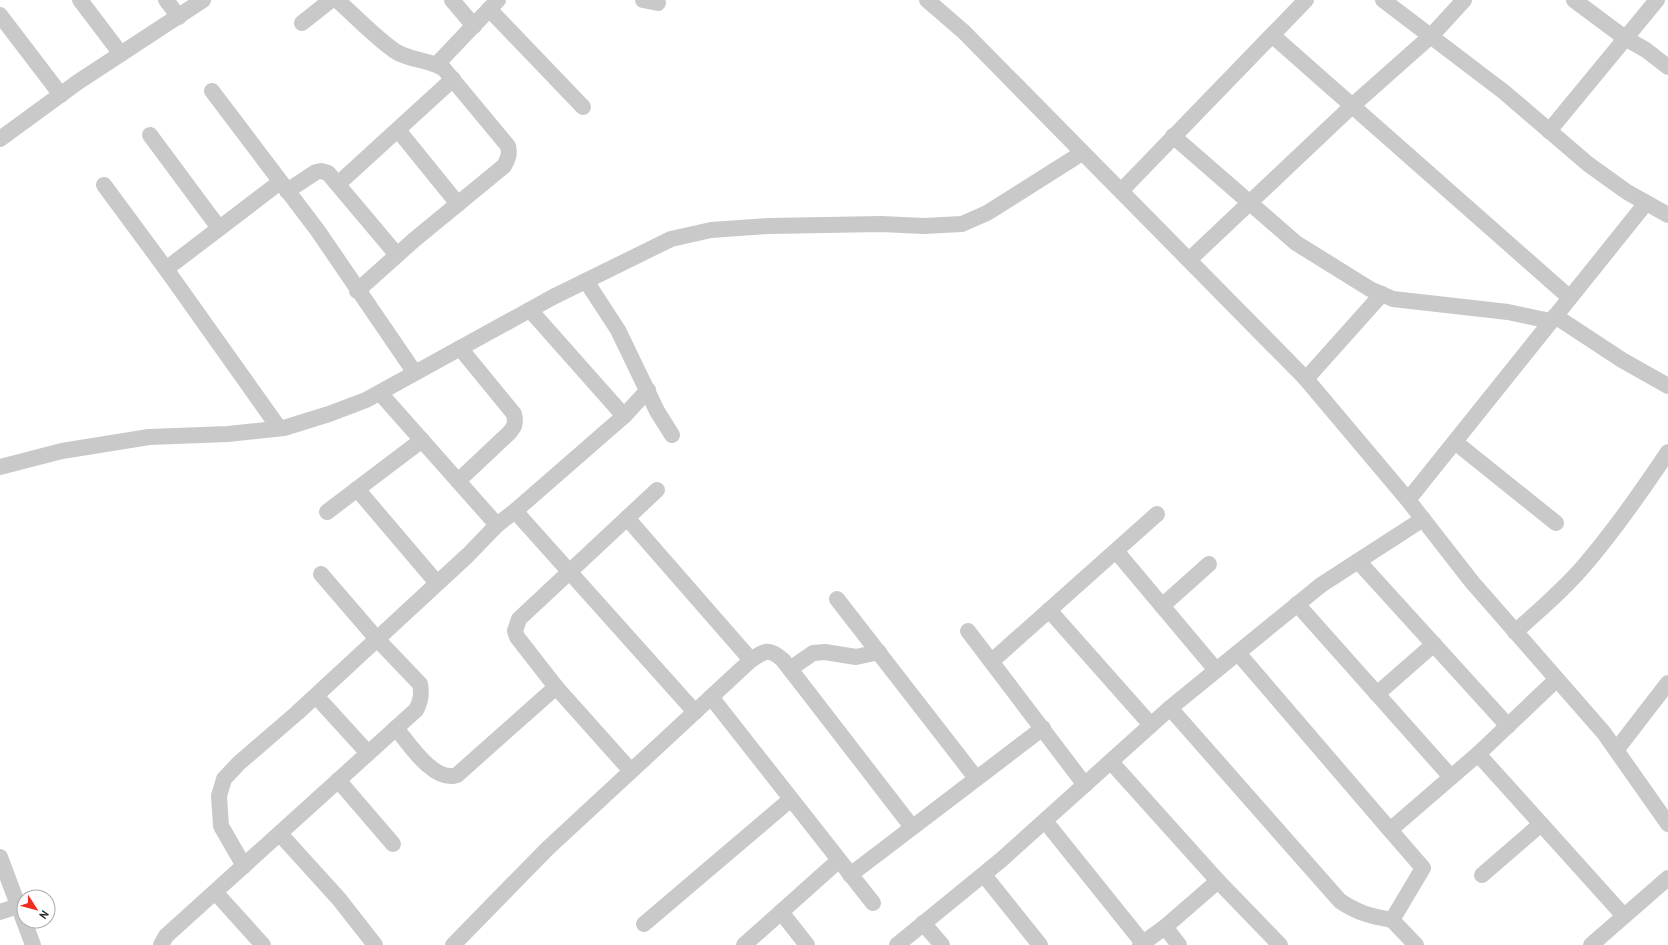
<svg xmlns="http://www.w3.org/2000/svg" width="1668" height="945" viewBox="0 0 1668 945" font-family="'PT Sans',sans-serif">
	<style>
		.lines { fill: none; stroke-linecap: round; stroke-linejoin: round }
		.minor { stroke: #c9c9c9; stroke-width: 16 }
	</style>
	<rect width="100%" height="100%" fill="#fff"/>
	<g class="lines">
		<!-- minor -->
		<g class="minor">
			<path d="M80,0L121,54"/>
			<path d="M166,0L179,17"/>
			<path d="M337,0C354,15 377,39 395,51C410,61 429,59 444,69L508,146C510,154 508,159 504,166L414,240L357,291"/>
			<path d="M452,0L474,26"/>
			<path d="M643,0L658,3"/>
			<path d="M927,0L964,32L1306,379L1408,500L1472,582L1604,733L1668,824"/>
			<path d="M1383,0L1504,92L1588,164L1627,192L1668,215"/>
			<path d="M1574,0L1625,38L1646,50L1668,67"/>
			<path d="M489,9L583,107"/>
			<path d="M0,15L61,95"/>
			<path d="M302,23L331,0"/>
			<path d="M1272,35L1569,297"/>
			<path d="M437,64L498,0"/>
			<path d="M212,91L318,231L415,373"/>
			<path d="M398,130L458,204"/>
			<path d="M1549,131L1657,0"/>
			<path d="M150,135L219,228"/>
			<path d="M1173,136L1296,243L1370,289L1393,299L1508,312L1550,321"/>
			<path d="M0,139L78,82L203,0"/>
			<path d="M338,184L453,79"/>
			<path d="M104,185L166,269L279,428"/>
			<path d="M287,191L316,172L321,171L328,173L397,255"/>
			<path d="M1121,191L1306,0"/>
			<path d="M1189,260L1353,105L1432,35L1464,0"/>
			<path d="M166,269L280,182"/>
			<path d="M586,281L618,330L657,411L672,435"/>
			<path d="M530,310L624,416"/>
			<path d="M1555,316L1622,360L1668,386"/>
			<path d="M1306,379L1382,294"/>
			<path d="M1455,442L1556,523"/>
			<path d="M0,467L62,451L149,437L228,434L284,428L329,414L366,400L553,297L671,239L711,230L769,226L881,224L924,226L962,224L987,213L1082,153"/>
			<path d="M458,481L508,434C515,427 516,423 514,414L460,348"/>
			<path d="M357,489L437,583"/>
			<path d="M1408,500L1646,203"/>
			<path d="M515,511L624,416L648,390"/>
			<path d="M327,512L422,440"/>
			<path d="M627,518L751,660"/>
			<path d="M497,525L515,511L695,712"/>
			<path d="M1116,551L1216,670"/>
			<path d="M1358,561L1508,726"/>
			<path d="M837,599L976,778"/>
			<path d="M1297,604L1451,777"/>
			<path d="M1162,606L1209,564"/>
			<path d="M1049,610L1151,725"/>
			<path d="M968,631L1085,785"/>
			<path d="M1515,632C1539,611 1563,590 1583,567C1614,531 1642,491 1668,452"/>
			<path d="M1238,653L1390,830"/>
			<path d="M992,661L1157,514"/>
			<path d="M790,669L813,653L825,652L856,657L879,652"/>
			<path d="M1556,680L1478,754L1624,916"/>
			<path d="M1377,694L1434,644"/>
			<path d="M316,696L368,753"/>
			<path d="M711,697L873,903"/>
			<path d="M1170,708L1340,901C1358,913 1370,916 1392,920"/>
			<path d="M396,728C409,744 434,783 457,775L556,687"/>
			<path d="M1617,749L1668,683"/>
			<path d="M1111,762L1218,881"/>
			<path d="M631,771L556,687L517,637L515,631L519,619L657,490"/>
			<path d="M338,780L393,844"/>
			<path d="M1045,821L1143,943L1140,945"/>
			<path d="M280,834L339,899L375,945"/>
			<path d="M0,857L33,945"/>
			<path d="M244,866L221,826L219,796L224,779L239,763L297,713L468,555L497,525L380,393"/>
			<path d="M850,875L1043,728"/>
			<path d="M984,875L1040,945"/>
			<path d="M1482,875L1541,824"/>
			<path d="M215,892L263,945"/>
			<path d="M0,912L18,906"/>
			<path d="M781,912L807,945"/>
			<path d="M923,923L942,945"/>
			<path d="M644,924L791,799"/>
			<path d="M1165,927L1218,881L1280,945"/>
			<path d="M1143,943L1165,927L1179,945"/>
			<path d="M161,945L166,936L416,710C421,701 422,694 420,684L377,639L321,574"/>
			<path d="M453,945L547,849L751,660C766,650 769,648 783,660L912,827"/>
			<path d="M744,945L838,861"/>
			<path d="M897,945L1001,860L1170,708L1321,585L1423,519"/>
			<path d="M1416,945L1392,920L1423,868L1390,830L1478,754"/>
			<path d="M1591,945L1668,878"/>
		</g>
	</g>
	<!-- north arrow -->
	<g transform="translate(36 909) rotate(126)"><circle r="19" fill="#ffffff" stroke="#ababab"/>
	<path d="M0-3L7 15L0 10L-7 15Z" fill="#f02b20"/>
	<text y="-6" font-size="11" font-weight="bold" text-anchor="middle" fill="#2c2c2c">N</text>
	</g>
</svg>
